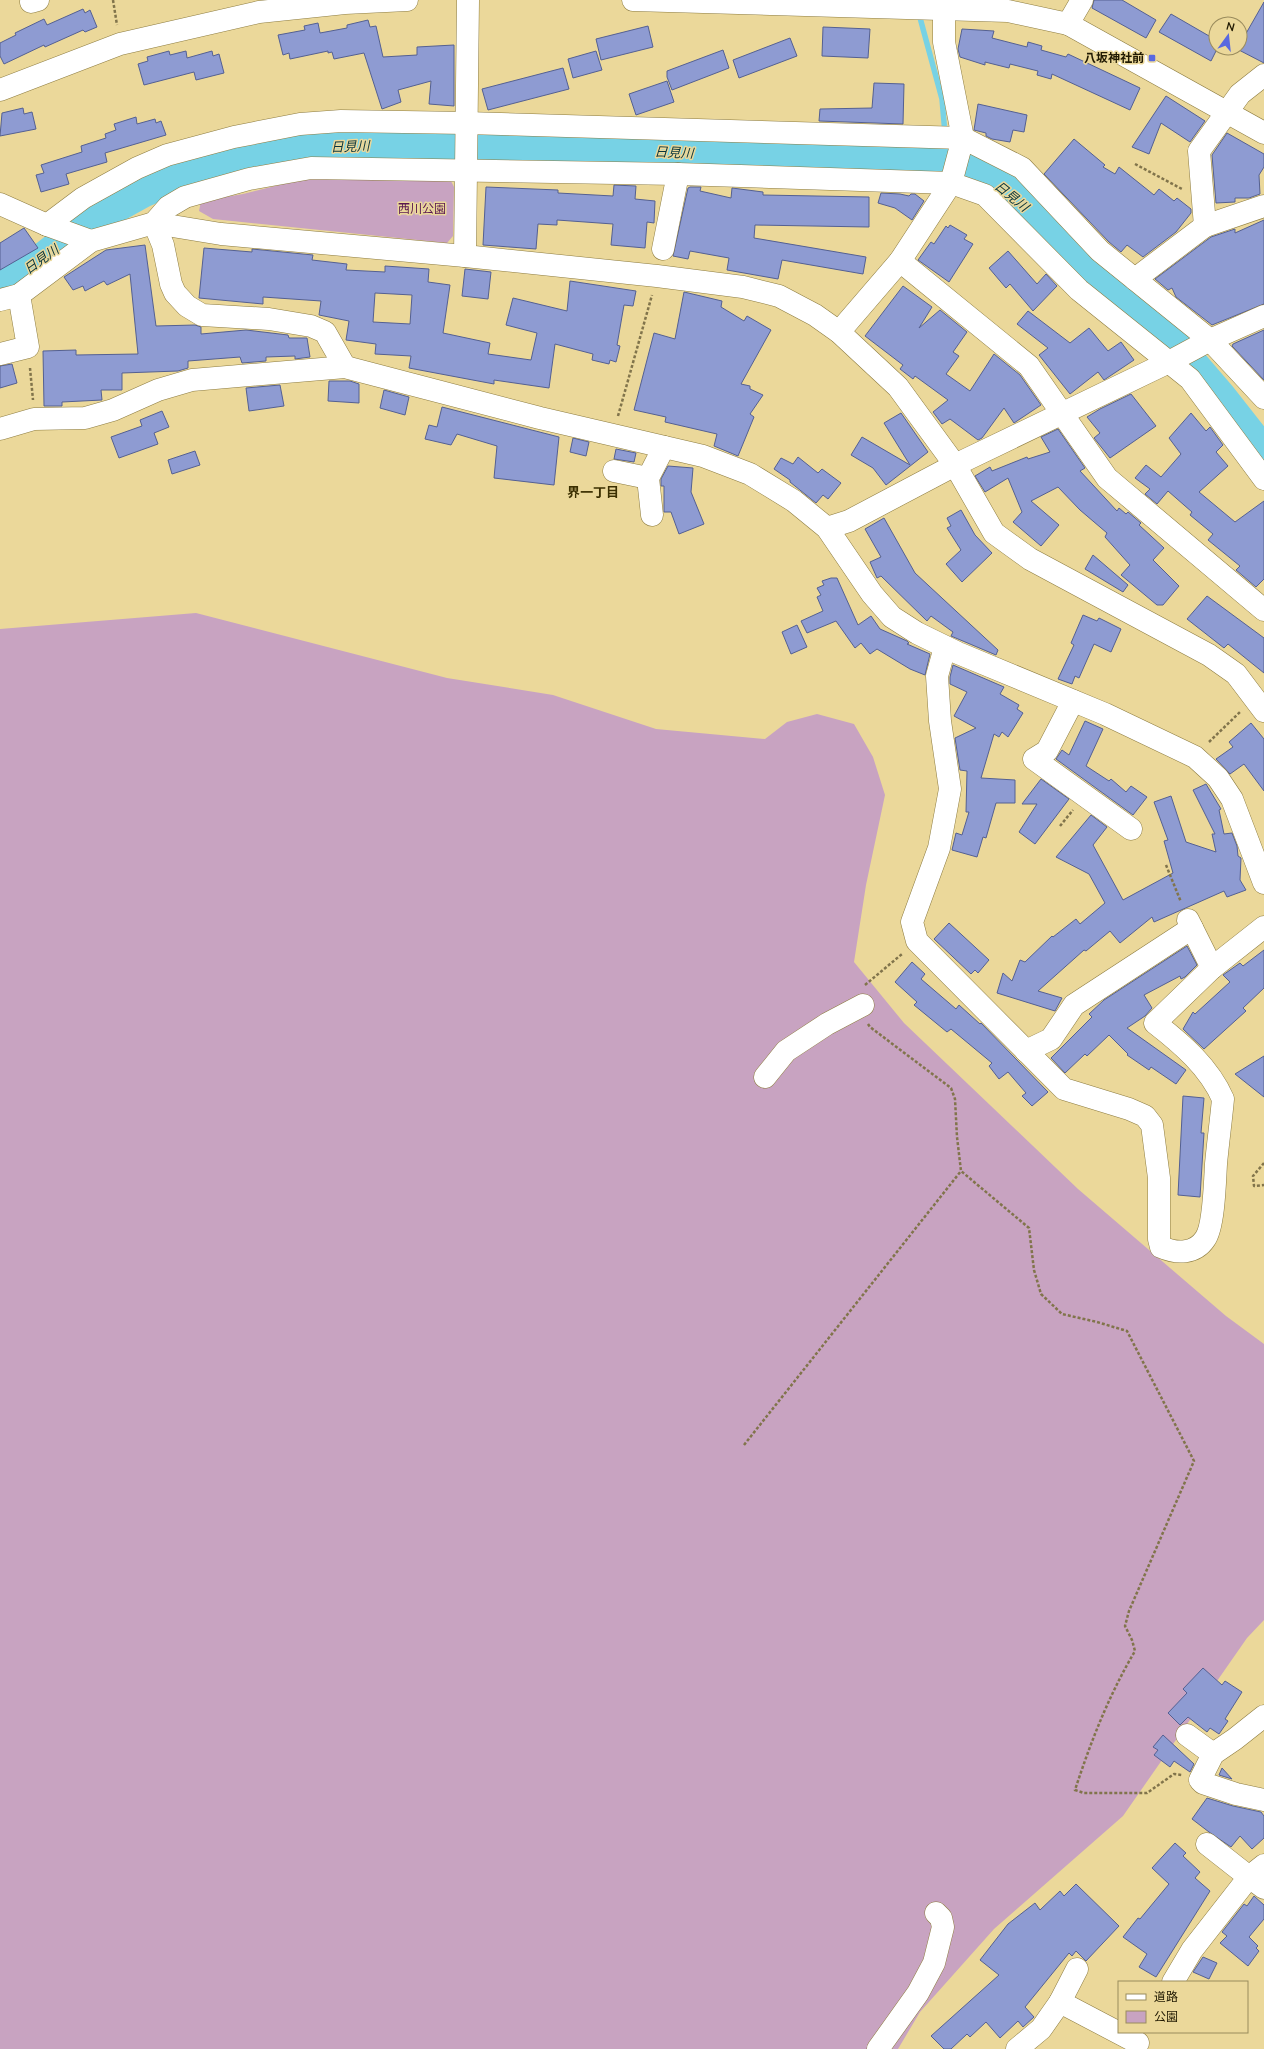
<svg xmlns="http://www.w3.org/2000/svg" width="1264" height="2049" viewBox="0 0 1264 2049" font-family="Mulish,'Noto Sans JP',sans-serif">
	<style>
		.green { fill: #c8a3c1 }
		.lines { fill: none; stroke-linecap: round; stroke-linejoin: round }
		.stream { stroke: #77d2e5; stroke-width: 5.5 }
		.river { stroke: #77d2e5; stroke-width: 33 }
		.building { fill: #8e9bd2; stroke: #546092; fill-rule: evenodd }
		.minor-casing { stroke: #8d7c40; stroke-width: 23 }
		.path { stroke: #81744b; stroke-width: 2.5; stroke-dasharray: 3 2; stroke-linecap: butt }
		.minor { stroke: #fff; stroke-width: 22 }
		.poi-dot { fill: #5969e0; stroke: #ebd89a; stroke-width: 1.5 }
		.labels { text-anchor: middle; stroke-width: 3; stroke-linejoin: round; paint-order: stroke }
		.poi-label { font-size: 12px; font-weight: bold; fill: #201902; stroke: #ebd89a; text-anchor: end }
		.park-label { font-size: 12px; fill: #591751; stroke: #ebd89a }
		.water-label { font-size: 13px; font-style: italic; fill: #08353d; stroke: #ebd89a }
		.neighbourhood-label { font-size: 13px; font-weight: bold; fill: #3b2f00; stroke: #ebd89a }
	</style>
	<rect width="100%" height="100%" fill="#ebd89a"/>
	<!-- green -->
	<g class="green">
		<path d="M315,176L450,179L454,187L453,236L447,243L213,219L199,211L201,201L243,194Z"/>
		<path d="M196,613L447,678L553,695L656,729L765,739L787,722L817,714L854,724L873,757L885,795L866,885L854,962L904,1023L1078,1189L1226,1316L1264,1344V1620L1247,1638L1123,1816L994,1929L920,2012L898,2049H0V629Z"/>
	</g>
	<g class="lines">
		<!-- stream -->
		<g class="stream">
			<path d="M919,14L942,99L945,134"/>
			<path d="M944,161L946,142"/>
		</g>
		<!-- river -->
		<path class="river" d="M0,285L8,283L32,268L96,217L143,191L176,177L207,167L282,152L341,145L614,148L740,156L944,161L957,164L998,182L1048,227L1178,348L1220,397L1264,453"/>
	</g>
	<!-- building -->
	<g class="building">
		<path d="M1094,0H1122L1156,20L1146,38L1092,8Z"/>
		<path d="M1264,2V63L1237,49L1240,48V44Z"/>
		<path d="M83,9L85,13L90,10L97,27L85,32L83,30L45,47L44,45L4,64L0,56V43L16,35L15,33L44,19L47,25Z"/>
		<path d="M1171,14L1216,40V51L1211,61L1159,32Z"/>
		<path d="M368,20L370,27L376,26L383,57L417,55V47L454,45V106L429,104L431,81L398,90L401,102L382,109L364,53L334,59L332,52L328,53V51L290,59L289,53L283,55L278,35L305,30L304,26L318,23L320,33L347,28V25Z"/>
		<path d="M648,26L653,47L601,60L596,39Z"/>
		<path d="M823,27L870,29L868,58L822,56Z"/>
		<path d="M962,29L994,31L992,38L1027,47L1028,42L1042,46L1041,50L1066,57L1068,54L1140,88L1130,110L1052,74L1051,79L1037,75L1038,71L1010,64L1009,68L985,62V65L960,57L958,49Z"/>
		<path d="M790,38L797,56L739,78L733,60Z"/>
		<path d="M723,50L729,68L672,90L667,77V71Z"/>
		<path d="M169,51L170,55L186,51L187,58L212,51L213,56L219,54L224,73L196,80L194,72L144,85L138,64L148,61L147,57Z"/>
		<path d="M596,51L602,70L573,78L568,59Z"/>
		<path d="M563,68L569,89L488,110L482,89Z"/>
		<path d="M667,81L674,102L636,115L629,94Z"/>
		<path d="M874,83L904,84L903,124L819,121L820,109L872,108Z"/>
		<path d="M1166,96L1205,121L1190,142L1161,123L1149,154L1132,147Z"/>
		<path d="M978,104L1027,115L1024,132L1013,130L1010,142L992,139L986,136V133L974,130Z"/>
		<path d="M23,108L24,114L32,112L36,129L0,136L2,113Z"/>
		<path d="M136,117L137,124L155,119L156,123L161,121L166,135L105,153L107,162L66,174L69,184L41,192L36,175L44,173L41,165L82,152L81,146L106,138L105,134L116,130L114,124Z"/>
		<path d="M1227,133L1264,154V167L1259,175L1260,194L1249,198H1235V202L1216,203L1212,155Z"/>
		<path d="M1074,139L1105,165L1103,167L1115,174L1119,167L1154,195L1159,189L1174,201L1177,198L1191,209V213L1176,232L1143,257L1127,245L1121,252L1109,242L1044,174Z"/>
		<path d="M614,185L636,186L635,199L655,201L654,223L647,222L645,248L611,245L613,224L557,220V225L538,224L536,249L483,245L486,187L558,190V193L613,196Z"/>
		<path d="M690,187H701L700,191L731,198L732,188L763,192V195L869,197V227L755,225L754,238L866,257L863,274L782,260L778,279L727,270L729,258L690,251L688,259L673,256L688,188Z"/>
		<path d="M881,193L900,194L909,196L911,194H915L924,201L912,220L895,208L878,203Z"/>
		<path d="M1264,220V304L1212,325L1176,297L1172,288L1168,290L1155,279L1211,237L1235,229V233Z"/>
		<path d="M950,225L967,235L964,239L973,244L949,282L918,260L931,242L934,244L946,226L948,228Z"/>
		<path d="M24,228L38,248L0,270V243Z"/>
		<path d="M145,245L156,326L195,325L201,327V334L246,330L288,335L289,338H307L310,357L295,359V356L266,357V361L242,363L240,357L188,361V368L178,371L122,373V390H101L102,400L62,402V406H44L43,351L76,350V355L138,354L130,274L107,285L104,281L85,291L83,286L73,290L64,277L106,250Z"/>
		<path d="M204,248L252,252V249L313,255L312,260L347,264L346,270L385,272V266L429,269L428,282L450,285L443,333L490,343L488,354L531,360L537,333L506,325L513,298L567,311L570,281L636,291L633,306L624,305L617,345L620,346L616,362L610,360L609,364L592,360L593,354L555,344L549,388L494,380V384L409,368L411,356L375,354L376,344L346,340L349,321L319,315L321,301L263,297V304L199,298ZM375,293L412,295L410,324L373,322Z"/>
		<path d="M1008,251L1037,284L1046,274L1057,286L1033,311L1010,284L1006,288L989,268Z"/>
		<path d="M465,269L491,272L488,299L462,296Z"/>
		<path d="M903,286L932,307L919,328L940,310L967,332L953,352L959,356L946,374L970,391L994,354L1020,375L1041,405L1014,423L1004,408L982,438L978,440L950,419L942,424L933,412L948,400L915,376L913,379L900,369L903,365L865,336Z"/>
		<path d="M684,292L722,301L721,307L744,321L747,316L771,330L741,384L750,386V389L763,395L750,414L754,417L738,456L714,446L717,434L665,422L666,417L634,410L654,333L675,339Z"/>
		<path d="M1028,311L1070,343L1089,328L1108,351L1121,342L1134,360L1104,380L1098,372L1070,394L1039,355L1048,348L1017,324Z"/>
		<path d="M1264,330V380L1232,346L1233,344Z"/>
		<path d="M12,364L17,383L0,388V366Z"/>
		<path d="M329,381H350L359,384V403L328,401Z"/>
		<path d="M280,385L284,406L249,411L246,388Z"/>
		<path d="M384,390L409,397L405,415L380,408Z"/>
		<path d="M1131,394L1156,426L1110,458L1094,438L1100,433L1087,417L1100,409Z"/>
		<path d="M442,407L559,437L554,485L494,478L497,446L457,434L451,445L425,439L429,425L437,427Z"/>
		<path d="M162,411L169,427L154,433L158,444L119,458L111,437L142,426L140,420Z"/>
		<path d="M901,413L928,452L886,485L873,468L851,455L862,437L910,465L884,423Z"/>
		<path d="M1191,413L1206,431L1210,427L1223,445L1216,452L1228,466L1199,492L1235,522L1264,501V579L1256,587L1236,570L1240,566L1208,540L1213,534L1190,515L1192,512L1168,491L1157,504L1145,494L1150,489L1135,478L1146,465L1161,477L1181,454L1169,438Z"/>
		<path d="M1058,429L1085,468L1080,471L1117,511L1119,508L1126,514L1128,512L1141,523L1139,525L1164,548L1153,560L1179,586L1163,605H1157L1121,575L1130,565L1105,537L1107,533L1080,510L1058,487L1031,501L1059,525L1041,546L1013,522L1022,512L1008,478L985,492L975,476L990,467L992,471L1027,457L1028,459L1050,452L1041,437Z"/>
		<path d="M573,438L589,442L586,456L570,452Z"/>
		<path d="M616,449L636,453L634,462L614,459Z"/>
		<path d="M195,451L200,465L172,474L168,460Z"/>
		<path d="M798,457L818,473L822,469L841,483L828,499L823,495L816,503L790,482V480L774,469L781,458L793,464Z"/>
		<path d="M668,466L693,468L691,492L704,524L679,534L671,512H664V486H661V479Z"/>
		<path d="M961,510L975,535L992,553L962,582L946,564L961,550L947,528L951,526L947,518Z"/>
		<path d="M884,518L915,573L998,650L996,655L951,636L953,632L931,616L927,621L881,576L877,578L870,562L881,557L865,529Z"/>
		<path d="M1093,555L1128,585L1123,592L1085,569Z"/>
		<path d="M831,578H837L858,625L871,616L880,629L907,641L909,643L907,644L930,654L925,675L910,669L877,649L870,654L861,643L855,648L836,621L807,633L801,621L823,611L817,597L821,595L817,588L824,585L822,581Z"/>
		<path d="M1207,596L1264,638V673L1228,644L1224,648L1187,619Z"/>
		<path d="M1083,615L1097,621L1099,618L1121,629L1111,652L1094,644L1079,678L1075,676L1072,684L1058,679L1074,645L1071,643Z"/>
		<path d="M797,625L807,647L791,654L782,632Z"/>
		<path d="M953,665L1004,687L1000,694L1019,705L1017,709L1023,713L1008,737L1002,732L999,737L994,734L981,778L1015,780V803H996L986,838L983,837L977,857L952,850L956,833L962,835L969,812H966L967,771L960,770L955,738L976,728L954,716L967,692L950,684V677Z"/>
		<path d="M1085,721L1103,729L1086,766L1109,781L1111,779L1126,792L1131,786L1147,797L1133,815L1056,759L1062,750L1069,755Z"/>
		<path d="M1251,723L1264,739V791L1244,764L1230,774L1216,759L1233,747L1229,742Z"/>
		<path d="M1041,779L1069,799L1035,844L1019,832L1037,804H1022Z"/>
		<path d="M1206,784L1221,809L1219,810L1224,834L1232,833L1237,846L1238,856L1241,858L1240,880L1246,890L1227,897L1224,891L1154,922L1152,917L1120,943L1110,931L1086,951L1084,950L1038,991L1062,998L1055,1011L997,993L1003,973L1012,981L1020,960L1025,962L1052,936L1053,937L1076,919L1080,924L1105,903L1089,874L1056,857L1091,815L1107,827L1093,845L1123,900L1173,873L1164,841L1168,840L1154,802L1171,796L1186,842L1216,852L1212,834H1215L1193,790Z"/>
		<path d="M949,923L989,960L978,973L975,970L971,974L934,939Z"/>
		<path d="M1187,946L1197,965L1185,977L1181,979L1180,976L1144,995L1152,1008L1145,1016L1127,1028L1186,1070L1176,1084L1151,1067L1149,1070L1127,1055L1128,1054L1109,1035L1087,1056L1085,1054L1065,1073L1051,1058L1092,1017L1089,1014L1104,1000Z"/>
		<path d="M1264,950V988L1243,1008L1246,1011L1204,1049L1183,1029L1193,1012L1195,1014L1230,982L1223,975L1240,963L1243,966Z"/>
		<path d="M912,962L925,974L921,979L956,1009L959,1005L980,1024L981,1023L1048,1092L1032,1106L1022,1096L1026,1093L1008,1072L999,1079L989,1066L992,1063L951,1029L947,1032L914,1005L917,1002L895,982Z"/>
		<path d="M1264,1056V1097L1235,1074Z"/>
		<path d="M1183,1096L1204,1098L1201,1133H1204L1200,1197L1178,1195Z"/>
		<path d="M1203,1668L1222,1685L1225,1681L1242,1692L1225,1719L1228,1721L1219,1734L1210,1728L1207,1732L1188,1717L1180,1725L1168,1713L1187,1693L1183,1689Z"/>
		<path d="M1163,1735L1194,1764L1190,1772L1174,1761L1170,1767L1154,1755L1158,1750L1153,1747Z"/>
		<path d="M1222,1768L1232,1779L1219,1775Z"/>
		<path d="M1207,1798L1233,1806L1261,1812L1264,1816V1838L1252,1849L1240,1836L1231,1847L1209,1832L1192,1819Z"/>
		<path d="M1175,1843L1186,1853L1183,1856L1200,1872L1195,1878L1210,1891L1156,1977L1139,1967L1147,1954L1123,1937L1138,1918L1140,1919L1169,1884L1152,1868Z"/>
		<path d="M1076,1884L1119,1926L1086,1961L1076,1951L1072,1956L1069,1953L1025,2007L1034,2017L1023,2027L1018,2021L1000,2038L986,2022L970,2037L967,2034L951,2049H944L931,2036L999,1975L980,1960L1008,1924L1035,1903L1040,1910L1060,1891L1064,1896Z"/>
		<path d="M1254,1896L1264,1905V1919L1249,1937L1258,1946L1256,1948L1259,1951L1248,1966L1220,1943L1227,1936L1222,1932L1244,1904L1247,1906Z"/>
		<path d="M1203,1957L1217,1963L1209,1979L1193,1972Z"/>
	</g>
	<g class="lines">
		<!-- minor casing -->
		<g class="minor-casing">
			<g id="minor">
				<path d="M633,0L1008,11L1068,24L1264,133"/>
				<path d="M31,2L38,0"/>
				<path d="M1068,24L1082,0"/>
				<path d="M0,90L120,44L259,12L345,3L407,0"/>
				<path d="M0,204L47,225L91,241"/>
				<path d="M154,223L168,207L185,197L249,179L311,168L678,174L951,183L985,195L1079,290L1190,379L1264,479"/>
				<path d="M154,223L163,245L171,284L175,293L187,306L202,315L269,319L311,326L325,332L345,367"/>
				<path d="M47,225L83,198L137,168L167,155L234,137L300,124L341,121L466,123L963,138L1022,168L1100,251L1210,340L1264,398"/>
				<path d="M1205,226L1199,151L1240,94L1264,75"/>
				<path d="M663,249L678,174"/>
				<path d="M465,256L468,0"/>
				<path d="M900,261L1029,366L1107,478L1264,610"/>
				<path d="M1135,279L1205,226L1264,206"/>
				<path d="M0,300L19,295L91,241L154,223L221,234L465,256L657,276L743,287L779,296L815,315L839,332L898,387L955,465L994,533L1030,559L1209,655L1236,674L1264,711"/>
				<path d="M839,332L900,261L951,183L963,138L944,42V0"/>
				<path d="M0,354L28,347L19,295"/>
				<path d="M0,429L34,419L85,418L113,410L158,390L192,380L345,367L540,418L703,456L750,474L794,501L827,528L872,594L892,617L917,633L958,653L1105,714L1195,757L1218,778L1232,799L1264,883"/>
				<path d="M614,471L648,478"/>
				<path d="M652,515L648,478L664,447"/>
				<path d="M827,528L849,521L955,465L1169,362L1210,340L1264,316"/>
				<path d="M945,647L937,676L940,721L950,789L939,848L912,922L917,941L1064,1089L1129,1109L1145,1116L1152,1125L1159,1178V1239L1161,1247C1177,1254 1195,1254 1205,1239C1214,1227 1215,1180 1216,1164C1218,1142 1221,1121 1223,1099C1209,1067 1182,1044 1155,1023L1212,968L1264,927"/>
				<path d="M1073,701L1047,751L1034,759L1131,829"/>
				<path d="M1188,920L1212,968"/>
				<path d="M1026,1051L1051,1039L1074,1005L1192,928"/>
				<path d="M765,1077L786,1051L827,1024L863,1005"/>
				<path d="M1264,1716L1235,1739L1213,1754L1200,1780L1203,1783L1236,1794L1264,1800"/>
				<path d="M1187,1735L1213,1754"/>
				<path d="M1207,1844L1249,1877L1264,1865"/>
				<path d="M1173,1982L1192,1950L1249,1877L1264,1888"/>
				<path d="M1060,2002L1138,2043"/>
				<path d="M878,2049L918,1993L934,1963L943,1927L941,1918L936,1913"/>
				<path d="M1017,2049L1041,2029L1060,2002L1077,1969"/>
			</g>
		</g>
		<!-- path -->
		<g class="path">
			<path d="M113,0L117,25"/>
			<path d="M1135,164L1182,189"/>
			<path d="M30,368L33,400"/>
			<path d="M618,416L652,295"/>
			<path d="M1209,742L1240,712"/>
			<path d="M1060,826L1073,810"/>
			<path d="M1166,865L1181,902"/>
			<path d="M865,985L902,954"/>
			<path d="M868,1024L870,1027L951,1088L955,1099L957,1137L961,1171L1029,1228L1034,1270L1041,1294L1062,1314L1097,1322L1127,1331L1194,1461L1129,1611L1125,1626L1132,1640L1135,1651C1109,1695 1091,1741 1075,1790L1084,1793H1147L1174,1774L1182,1775"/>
			<path d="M1264,1163L1253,1176L1254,1186L1264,1185"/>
			<path d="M744,1445L961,1171"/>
		</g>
		<!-- minor -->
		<use href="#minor" class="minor"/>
	</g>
	<!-- markers -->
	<rect class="poi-dot" x="1148" y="54" width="8" height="8" rx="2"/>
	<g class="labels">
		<!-- poi labels -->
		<g class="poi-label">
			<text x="1144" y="62">八坂神社前</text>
		</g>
		<!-- park labels -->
		<g class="park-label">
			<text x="422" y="213">西川公園</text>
		</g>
		<!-- water labels -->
		<g class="water-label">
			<text transform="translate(350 146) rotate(-2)" y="5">日見川</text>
			<text transform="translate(674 152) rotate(3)" y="5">日見川</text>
			<text transform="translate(1012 196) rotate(39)" y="5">日見川</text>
			<text transform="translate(41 259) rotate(-36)" y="5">日見川</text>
		</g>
		<!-- neighbourhood labels -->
		<g class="neighbourhood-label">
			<text x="593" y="497">界一丁目</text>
		</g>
	</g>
	<!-- legend -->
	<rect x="1118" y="1981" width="130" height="52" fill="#ebd89a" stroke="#9a8c5d"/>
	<rect x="1126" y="1994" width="20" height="6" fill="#ffffff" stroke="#9a8c5d"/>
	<text x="1154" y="2001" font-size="12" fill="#201902">道路</text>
	<rect x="1126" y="2011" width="20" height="12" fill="#c8a3c1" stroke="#9a8c5d"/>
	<text x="1154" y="2021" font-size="12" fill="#201902">公園</text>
	<!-- north arrow -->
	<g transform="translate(1228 36) rotate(15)"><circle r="19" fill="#ebd89a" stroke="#9a8c5d"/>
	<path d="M0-3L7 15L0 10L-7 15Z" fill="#5969e0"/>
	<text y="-6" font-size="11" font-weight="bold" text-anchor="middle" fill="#201902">N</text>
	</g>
</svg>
